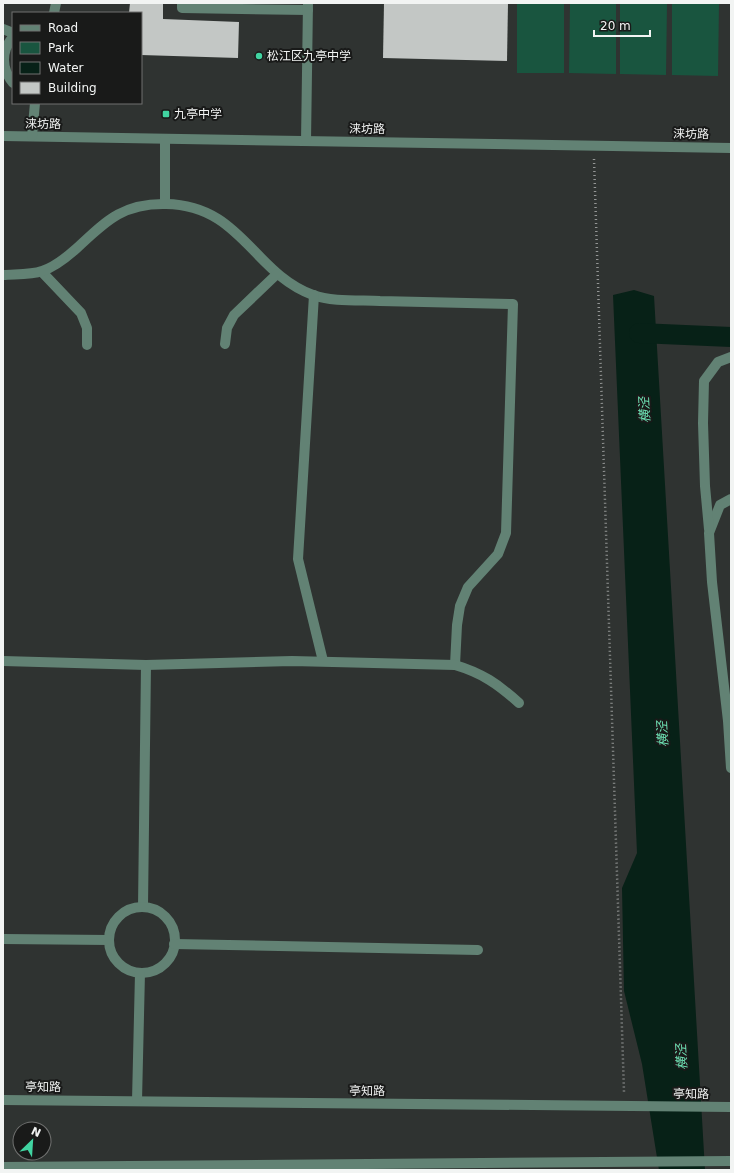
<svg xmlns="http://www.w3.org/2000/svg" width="734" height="1173" viewBox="0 0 734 1173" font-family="'DejaVu Sans','Noto Sans SC',sans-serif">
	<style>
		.green { fill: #19553f }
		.water { fill: #072117 }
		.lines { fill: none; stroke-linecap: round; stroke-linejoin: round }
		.canal { stroke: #072117; stroke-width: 20 }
		.building { fill: #c3c7c5 }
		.path { stroke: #949695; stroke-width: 2.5; stroke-dasharray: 1 3; stroke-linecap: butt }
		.minor { stroke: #628274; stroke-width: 10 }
		.poi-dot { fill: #41d4a1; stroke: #191a19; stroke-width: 1.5 }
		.labels { text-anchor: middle; stroke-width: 4; stroke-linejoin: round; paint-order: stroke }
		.poi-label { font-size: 12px; fill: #f2f4f3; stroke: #191a19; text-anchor: start }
		.street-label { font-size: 12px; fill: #f2f4f3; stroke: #191a19 }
		.water-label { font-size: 13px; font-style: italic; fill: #6ee1b4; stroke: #191a19 }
	</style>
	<rect width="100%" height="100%" fill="#2f3331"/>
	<!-- green -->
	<g class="green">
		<rect x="517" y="3" width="47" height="70"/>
		<path d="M570,3H616V74L569,73Z"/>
		<path d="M620,3H667L666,75L620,74Z"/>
		<path d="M672,3H719L718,76L672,75Z"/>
	</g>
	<!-- water -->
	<path class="water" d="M634,290L654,296L705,1170H659L642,1064L624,991L622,888L637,853L613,295Z"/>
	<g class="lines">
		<!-- canal -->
		<path class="canal" d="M639,333L731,337"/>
	</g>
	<!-- building -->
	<g class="building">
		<path d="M130,3H163V19L239,22L238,58L141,55V13H129Z"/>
		<path d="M384,3H508L507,61L383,58Z"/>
	</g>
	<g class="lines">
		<!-- path -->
		<path class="path" d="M594,159L624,1092"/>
		<!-- minor -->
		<g class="minor">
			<path d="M182,3V8L308,10"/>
			<path d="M54,13L56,3"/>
			<path d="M3,29L13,33"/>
			<path d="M13,37C1,51 1,68 13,83"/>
			<path d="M3,136L731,148"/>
			<path d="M32,136L35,103"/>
			<path d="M165,139V204"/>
			<path d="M306,141L308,3"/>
			<path d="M42,272L81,313L87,328V345"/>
			<path d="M3,275C15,274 31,275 42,271C55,267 67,257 77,248C106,221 123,203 166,204C241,205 253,273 313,295C332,302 360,300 380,301C424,302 468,303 513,304L506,533L498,554L468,587L460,606L457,625L455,665"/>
			<path d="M314,295L298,559L323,661"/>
			<path d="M225,344L227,328L234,315L277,274"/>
			<path d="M731,499L720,505L709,533L712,582L728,721L731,768"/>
			<path d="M709,529L705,486L703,423L704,381L718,362L731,357"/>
			<path d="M3,661L146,665L292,661L455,665C482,673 498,684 519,703"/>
			<path d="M143,907L146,665"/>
			<circle cx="142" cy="940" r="33"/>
			<path d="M3,939L109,940"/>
			<path d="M174,944L478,950"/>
			<path d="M3,1100L731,1107"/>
			<path d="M137,1101L140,973"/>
			<path d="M3,1167L731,1161"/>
		</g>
	</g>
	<!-- markers -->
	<g class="poi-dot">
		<circle cx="259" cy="56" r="4"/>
		<rect x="162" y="110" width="8" height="8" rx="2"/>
	</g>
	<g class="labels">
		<!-- poi labels -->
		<g class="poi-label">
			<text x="267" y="60">松江区九亭中学</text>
			<text x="174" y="118">九亭中学</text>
		</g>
		<!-- street labels -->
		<g class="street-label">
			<text transform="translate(43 124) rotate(1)" y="4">涞坊路</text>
			<text transform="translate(367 129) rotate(1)" y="4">涞坊路</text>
			<text transform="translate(691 134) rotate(1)" y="4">涞坊路</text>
			<text transform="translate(43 1087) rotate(1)" y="4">亭知路</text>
			<text transform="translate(367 1091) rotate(1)" y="4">亭知路</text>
			<text transform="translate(691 1094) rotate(1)" y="4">亭知路</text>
		</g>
		<!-- water labels -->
		<g class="water-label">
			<text transform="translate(644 410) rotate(-93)" y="5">横泾</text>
			<text transform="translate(662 734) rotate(-93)" y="5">横泾</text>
			<text transform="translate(681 1057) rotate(-93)" y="5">横泾</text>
		</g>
	</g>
	<!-- border -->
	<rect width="734" height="1173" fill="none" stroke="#f2f4f3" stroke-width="8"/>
	<!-- legend -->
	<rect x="12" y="12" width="130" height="92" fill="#191a19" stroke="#707170"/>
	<rect x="20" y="25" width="20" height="6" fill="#628274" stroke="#707170"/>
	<text x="48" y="32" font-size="12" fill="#f2f4f3">Road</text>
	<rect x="20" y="42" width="20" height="12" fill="#19553f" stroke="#707170"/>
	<text x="48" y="52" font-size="12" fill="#f2f4f3">Park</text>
	<rect x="20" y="62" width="20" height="12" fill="#072117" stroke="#707170"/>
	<text x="48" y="72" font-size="12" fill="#f2f4f3">Water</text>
	<rect x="20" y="82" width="20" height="12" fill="#c3c7c5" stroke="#707170"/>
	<text x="48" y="92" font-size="12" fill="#f2f4f3">Building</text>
	<!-- north arrow -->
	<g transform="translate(32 1141) rotate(25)"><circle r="19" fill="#191a19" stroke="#707170"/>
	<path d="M0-3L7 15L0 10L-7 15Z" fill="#41d4a1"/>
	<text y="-6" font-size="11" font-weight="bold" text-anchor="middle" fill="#f2f4f3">N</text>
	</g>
	<!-- scale -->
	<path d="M594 30v6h56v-6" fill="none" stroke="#f2f4f3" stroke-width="2"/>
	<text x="600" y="30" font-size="12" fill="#f2f4f3" stroke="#191a19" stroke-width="3" paint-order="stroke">20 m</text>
</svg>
